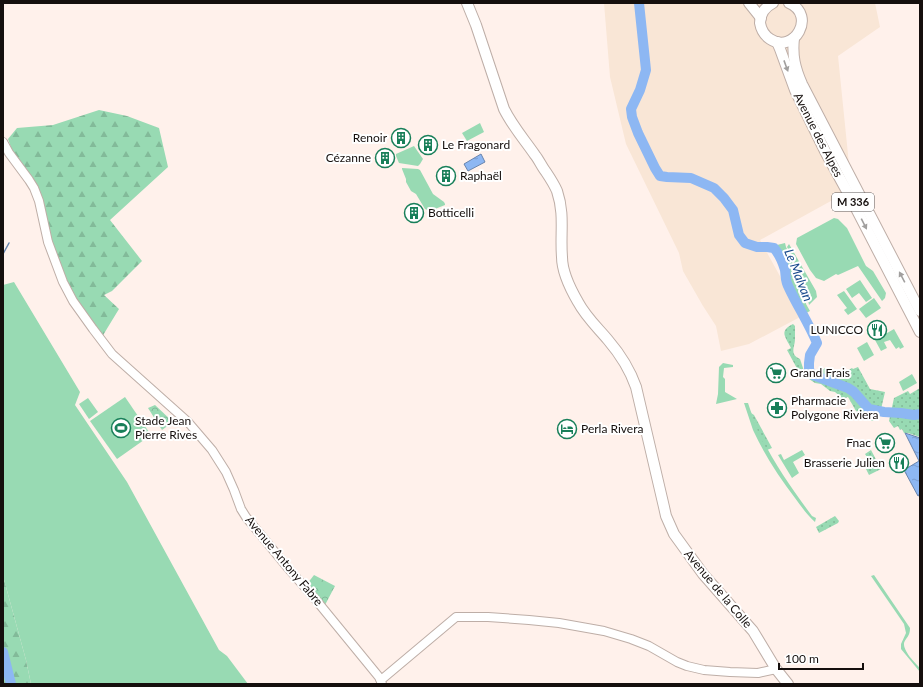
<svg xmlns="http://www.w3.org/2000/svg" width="923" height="687" viewBox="0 0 923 687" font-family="Lato,sans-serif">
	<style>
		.industrial { fill: #f9e6d6 }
		.grass { fill: #98dab3 }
		.forest { fill: url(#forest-firs) }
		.park { fill: url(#park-crowns) }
		.garden { fill: url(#garden-dots) }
		.water { fill: url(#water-ripples); stroke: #6985ae }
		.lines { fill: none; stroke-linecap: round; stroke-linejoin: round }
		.stream { stroke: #6985ae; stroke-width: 1.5 }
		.river { stroke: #8db7f3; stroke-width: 10 }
		.minor-casing { stroke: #beaea7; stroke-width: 10 }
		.major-casing { stroke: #beaea7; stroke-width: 12 }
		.minor { stroke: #fff; stroke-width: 8 }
		.major { stroke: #fff; stroke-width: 10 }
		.oneway { fill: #a19f9e }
		.labels { text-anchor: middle; stroke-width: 4; stroke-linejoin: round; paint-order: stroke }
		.shield { fill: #fff; stroke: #5b5756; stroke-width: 1 }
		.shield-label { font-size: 11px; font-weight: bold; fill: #150f0d }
		.street-label { font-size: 12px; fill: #150f0d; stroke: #fff }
		.poi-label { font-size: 12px; fill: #150f0d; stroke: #fff; text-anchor: start }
		.water-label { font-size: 13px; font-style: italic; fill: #194b8d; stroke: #fff }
	</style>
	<defs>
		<pattern id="forest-firs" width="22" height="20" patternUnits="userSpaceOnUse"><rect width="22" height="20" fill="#98dab3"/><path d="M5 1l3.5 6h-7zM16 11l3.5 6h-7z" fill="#82ba99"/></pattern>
		<pattern id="park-crowns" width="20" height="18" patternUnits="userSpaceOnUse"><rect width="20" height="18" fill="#98dab3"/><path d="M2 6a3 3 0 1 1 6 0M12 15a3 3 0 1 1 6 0" fill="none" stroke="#82ba99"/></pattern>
		<pattern id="garden-dots" width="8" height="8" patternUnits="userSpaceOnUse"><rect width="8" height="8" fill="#98dab3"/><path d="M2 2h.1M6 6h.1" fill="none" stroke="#82ba99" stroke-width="1.8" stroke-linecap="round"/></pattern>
		<pattern id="water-ripples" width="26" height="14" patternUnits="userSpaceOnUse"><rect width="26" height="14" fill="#8db7f3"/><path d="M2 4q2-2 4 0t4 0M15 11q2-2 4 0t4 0" fill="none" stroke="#799ccf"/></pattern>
	</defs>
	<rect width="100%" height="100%" fill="#fff1eb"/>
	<!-- industrial -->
	<path class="industrial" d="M604,3H875L880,27L838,56L851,184L849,191L760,240L802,316L749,344L721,351L716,326L703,306L683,271L679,253L626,144L610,77Z"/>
	<!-- grass -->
	<g class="grass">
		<path d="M480,123L484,132L467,141L462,133Z"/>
		<path d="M414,146L423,159L420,164L418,166L399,163L396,156V154Z"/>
		<path d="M402,168L418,169L420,170L433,194L444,202L445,204V205L430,211L425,209L416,194L411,191L406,182V179L402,169Z"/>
		<path d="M834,218L838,219L847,228L866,266L873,271L886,293L885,298L882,301L858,266L838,275L836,274L824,281L816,278L810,270L796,244L797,238Z"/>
		<path d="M785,243L786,247L791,257L793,266L798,273L805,289L806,304L810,311L804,314L788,282L786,270L780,253L773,246Z"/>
		<path d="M789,244L816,291L817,297L809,305L805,286L800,273L796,269L792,256L787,247Z"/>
		<path d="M860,280L872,298L866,302L859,293L852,298L846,289Z"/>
		<path d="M14,282L80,392L75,405L127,482L219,650L227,656L248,684H31L26,660L3,576V285Z"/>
		<path d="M844,291L857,309L848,315L844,310L847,308L837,295Z"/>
		<path d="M874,298L881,308L866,318L859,309Z"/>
		<path d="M894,329L904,347L900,349L899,347L896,349L890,340L884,342L887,348L881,351L875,340Z"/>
		<path d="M867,342L874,355L864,361L857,348Z"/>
		<path d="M723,363L733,365V367L724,368L723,377L725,379V392L737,399L716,404L718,394L719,367Z"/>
		<path d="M912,374L917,383L903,391L899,382Z"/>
		<path d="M125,397L151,435L117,459L90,421Z"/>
		<path d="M88,398L98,412L89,419L79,404Z"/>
		<path d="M744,403H748C751,413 755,422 759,432C773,462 792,489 812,516L816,518L815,522C807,515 801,506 795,498C779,477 764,454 753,430C750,421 747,412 744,403Z"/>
		<path d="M802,450L805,455L793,462L799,473L792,478L778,455L781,454L784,460Z"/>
		<path d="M874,575L910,628C910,637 906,637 904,643C903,651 915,663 920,668V672L901,649V644L906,633L904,624L871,576Z"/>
	</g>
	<!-- forest -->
	<g class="forest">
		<path d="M99,110L127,116L159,128L168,167L110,220L142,261L112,291L104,295L119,309L108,327L102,337L69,289L44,236L34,185L14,156L8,139L17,128L53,125Z"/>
		<path d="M3,576L26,660L31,684H3Z"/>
	</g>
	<!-- park -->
	<g class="park">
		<path d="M155,405L173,422L162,430L148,408Z"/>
		<path d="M314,575L335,586L325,605L307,584Z"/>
	</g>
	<!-- garden -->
	<g class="garden">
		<path d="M793,324L795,326C795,330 795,335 795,339C795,347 789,354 800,359L804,371L800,374L787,350L791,348C785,336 779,331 793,324Z"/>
		<path d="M858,367L870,389L885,392L879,418L872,421L856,411L848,397L843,399L835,392L830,391L821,384L815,383L809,379L825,368L830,369V371L841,374L852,368L853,369Z"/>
		<path d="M920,388V437L908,433H904L902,429L900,430L898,426L894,428L889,421L894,398L908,391L910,394Z"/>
		<path d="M751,413L754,415L772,448L767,450L759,434Z"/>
		<path d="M871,450L881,469L869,475L863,463L869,460L865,454Z"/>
		<path d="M835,516L839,521L838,523L819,533L816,527Z"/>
	</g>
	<!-- water -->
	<g class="water">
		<path d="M481,154L485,162L468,171L464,164Z"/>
		<path d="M905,433L920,438V495L918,496L904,470L919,461Z"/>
	</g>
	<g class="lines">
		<!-- stream -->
		<path class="stream" d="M3,254L9,243"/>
		<!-- river -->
		<g class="river">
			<path d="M639,3L646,70L640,90L631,109L632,117L638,133L655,168L660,176L667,177L691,178L714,188L724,198L733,210L739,235L745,243L757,247H767L774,248C779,254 783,263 785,270C786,277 785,281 789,288C798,307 809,324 817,343L810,355L809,363V370L813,375L848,388L854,392L869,409L884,412L901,413L914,415L920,414"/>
			<path d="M3,652L11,684"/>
		</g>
		<!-- minor casing -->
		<g class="minor-casing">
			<g id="minor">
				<path d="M3,142L9,153L29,180L34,188L39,201L48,242L63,282L73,301L93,329L112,354L188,422L212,450L226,472L234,490L241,509L246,517L288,568L316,600L379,677L382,684"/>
				<path d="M381,680L456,617H488L529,620L559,623L604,631L631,639L649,646L677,662L687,666L704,670L730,672L758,673L776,669"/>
			</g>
		</g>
		<!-- major casing -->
		<g class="major-casing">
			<g id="major">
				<path d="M467,3L476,25L504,109C513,127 524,139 535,155C539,160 542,167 546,172C550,178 554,184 557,191C565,215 560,233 562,257C562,271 571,290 578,302C586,317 598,328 608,340C620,354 630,370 636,387L664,507L666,516L674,534L703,574L753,631L776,669L788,684"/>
				<path d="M749,3L761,18"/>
				<path d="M773,3C765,7 760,14 760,23C761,29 764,35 770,39C794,55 817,15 789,3"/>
				<path d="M794,38C792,56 795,68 802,84L920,311"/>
				<path d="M777,42L780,49L795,90L826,153L848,193L920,332"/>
			</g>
		</g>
		<!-- minor -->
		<use href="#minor" class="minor"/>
		<!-- major -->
		<use href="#major" class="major"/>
	</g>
	<!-- one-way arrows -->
	<defs><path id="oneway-solid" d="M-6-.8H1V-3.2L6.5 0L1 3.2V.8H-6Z"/></defs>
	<g class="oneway">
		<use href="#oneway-solid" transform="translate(786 66) rotate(70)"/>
		<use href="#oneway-solid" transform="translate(864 224) rotate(63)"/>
		<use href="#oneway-solid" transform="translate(902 277) rotate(-118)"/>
	</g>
	<!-- icons -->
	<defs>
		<g id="building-ring" transform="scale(1)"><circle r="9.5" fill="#fff" stroke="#187f59" stroke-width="1.5"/><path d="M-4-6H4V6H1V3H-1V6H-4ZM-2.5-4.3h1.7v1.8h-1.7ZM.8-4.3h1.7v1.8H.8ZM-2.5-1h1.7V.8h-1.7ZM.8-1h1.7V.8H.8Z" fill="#187f59"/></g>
		<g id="restaurant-ring" transform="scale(1)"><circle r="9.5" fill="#fff" stroke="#187f59" stroke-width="1.5"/><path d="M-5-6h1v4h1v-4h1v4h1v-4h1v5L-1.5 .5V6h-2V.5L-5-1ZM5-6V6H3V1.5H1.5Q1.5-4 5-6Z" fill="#187f59"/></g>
		<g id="supermarket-ring" transform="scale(1)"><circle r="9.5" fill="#fff" stroke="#187f59" stroke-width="1.5"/><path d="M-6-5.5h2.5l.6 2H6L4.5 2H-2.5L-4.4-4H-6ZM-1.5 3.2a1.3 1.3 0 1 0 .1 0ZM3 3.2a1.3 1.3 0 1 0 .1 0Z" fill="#187f59"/></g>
		<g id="pharmacy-ring" transform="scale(1)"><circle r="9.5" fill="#fff" stroke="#187f59" stroke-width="1.5"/><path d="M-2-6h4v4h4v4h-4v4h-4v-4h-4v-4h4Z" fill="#187f59"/></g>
		<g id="stadium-ring" transform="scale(1)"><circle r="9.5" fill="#fff" stroke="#187f59" stroke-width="1.5"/><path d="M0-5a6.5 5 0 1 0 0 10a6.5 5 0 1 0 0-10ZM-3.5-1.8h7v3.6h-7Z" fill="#187f59"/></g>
		<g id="hotel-ring" transform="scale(1)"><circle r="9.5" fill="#fff" stroke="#187f59" stroke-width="1.5"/><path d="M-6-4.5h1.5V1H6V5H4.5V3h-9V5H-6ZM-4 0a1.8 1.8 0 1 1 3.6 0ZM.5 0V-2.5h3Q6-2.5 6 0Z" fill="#187f59"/></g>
	</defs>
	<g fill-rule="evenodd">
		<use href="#building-ring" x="401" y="138"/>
		<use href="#building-ring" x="428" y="145"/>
		<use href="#building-ring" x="385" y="158"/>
		<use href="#building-ring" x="446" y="176"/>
		<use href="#building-ring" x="414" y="213"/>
		<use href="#restaurant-ring" x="877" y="330"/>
		<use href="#supermarket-ring" x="776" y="373"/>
		<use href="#pharmacy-ring" x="777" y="408"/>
		<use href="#stadium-ring" x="121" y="428"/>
		<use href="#hotel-ring" x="567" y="429"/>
		<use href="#supermarket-ring" x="885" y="443"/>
		<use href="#restaurant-ring" x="899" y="463"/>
	</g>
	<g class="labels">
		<!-- shield labels -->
		<rect class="shield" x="832" y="193" width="42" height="18" rx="3"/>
		<g class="shield-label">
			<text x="853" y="206">M 336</text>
		</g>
		<!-- street labels -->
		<g class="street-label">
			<text transform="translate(818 135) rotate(63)" y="4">Avenue des Alpes</text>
			<text transform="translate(284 561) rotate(50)" y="4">Avenue Antony Fabre</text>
			<text transform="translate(718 589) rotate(50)" y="4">Avenue de la Colle</text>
		</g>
		<!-- poi labels -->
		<g class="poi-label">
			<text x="387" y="142" text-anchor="end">Renoir</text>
			<text x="442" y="149">Le Fragonard</text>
			<text x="371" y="162" text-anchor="end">Cézanne</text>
			<text x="460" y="180">Raphaël</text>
			<text x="428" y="217">Botticelli</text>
			<text x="863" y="334" text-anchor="end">LUNICCO</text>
			<text x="790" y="377">Grand Frais</text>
			<text x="791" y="405">Pharmacie<tspan x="791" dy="14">Polygone Riviera</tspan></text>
			<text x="135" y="425">Stade Jean<tspan x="135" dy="14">Pierre Rives</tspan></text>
			<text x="581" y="433">Perla Rivera</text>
			<text x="871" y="447" text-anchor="end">Fnac</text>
			<text x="885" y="467" text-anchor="end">Brasserie Julien</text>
		</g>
		<!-- water labels -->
		<g class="water-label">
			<text transform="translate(799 275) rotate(68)" y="5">Le Malvan</text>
		</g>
	</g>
	<!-- border -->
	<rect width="923" height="687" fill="none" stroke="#150f0d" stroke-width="8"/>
	<!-- scale -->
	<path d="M779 663v6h84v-6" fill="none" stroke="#150f0d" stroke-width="2"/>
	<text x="785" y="663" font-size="12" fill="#150f0d" stroke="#ffffff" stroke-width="3" paint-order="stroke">100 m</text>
</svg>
